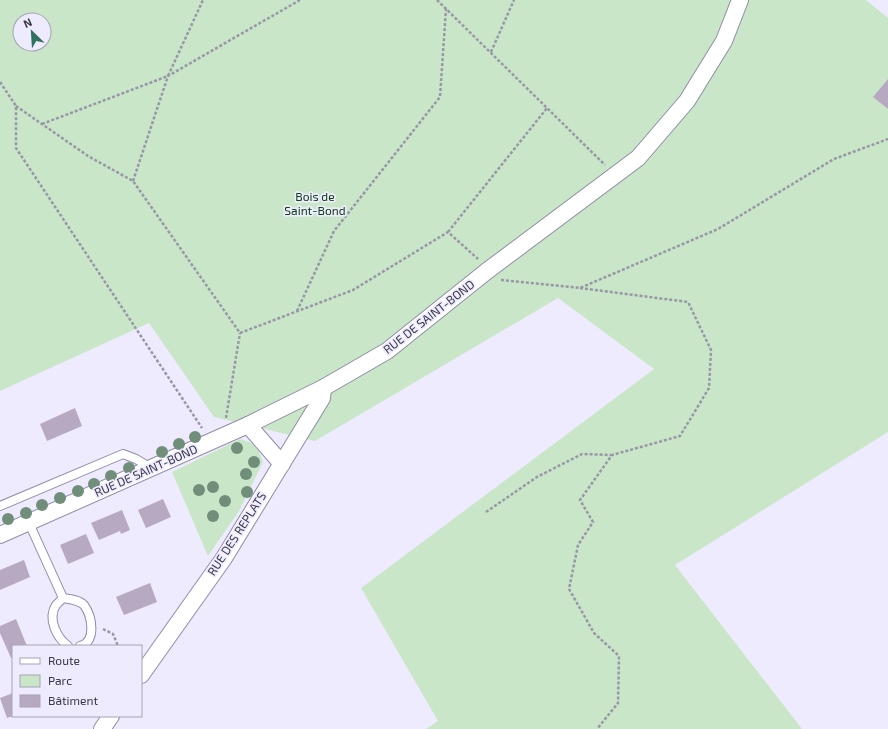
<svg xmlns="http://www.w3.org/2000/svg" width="888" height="729" viewBox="0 0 888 729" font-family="'Exo 2',sans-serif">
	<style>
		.green { fill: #c9e7c8; fill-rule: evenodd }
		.building { fill: #b8a9c3 }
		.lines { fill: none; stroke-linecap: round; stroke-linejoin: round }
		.lane-casing { stroke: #908ca8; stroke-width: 10 }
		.street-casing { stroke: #908ca8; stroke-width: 18 }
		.path { stroke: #9997a7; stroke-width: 2.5; stroke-dasharray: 3 2; stroke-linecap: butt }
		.lane { stroke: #fff; stroke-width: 8 }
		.street { stroke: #fff; stroke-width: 16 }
		.tree { fill: #718e7b }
		.labels { text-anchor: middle; stroke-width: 3.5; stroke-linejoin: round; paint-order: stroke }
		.park-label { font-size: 12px; fill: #0b4110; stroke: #eeebfe }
		.street-label { font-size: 12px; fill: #393844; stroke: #eeebfe }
	</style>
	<rect width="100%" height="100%" fill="#eeebfe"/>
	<!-- green -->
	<g class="green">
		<path d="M0,0H866L888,18V432L675,565L802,729H426L438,721L361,588L654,369L558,298L315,441L214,417L149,323L0,391ZM20,20H44V44H20Z"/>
		<path d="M240,439C255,443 258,448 263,462L239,511L208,556L172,472Z"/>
	</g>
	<!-- building -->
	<g class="building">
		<path d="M888,79V109L873,97Z"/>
		<path d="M75,408L82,426L47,441L40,424Z"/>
		<path d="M163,499L171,517L146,528L138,510Z"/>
		<path d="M122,510L130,530L121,534L120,531L99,540L91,523Z"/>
		<path d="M86,534L94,553L68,564L60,545Z"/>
		<path d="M24,560L30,577L0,590V570Z"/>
		<path d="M150,583L157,602L124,615L116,597Z"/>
		<path d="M16,619L27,646H13V657L11,658L0,633V626Z"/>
		<path d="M13,693V716L7,718L0,698Z"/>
	</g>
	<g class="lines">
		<!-- lane casing -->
		<g class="lane-casing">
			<g id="lane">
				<path d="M0,506L123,454L136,459L151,468"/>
				<path d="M29,523L63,598"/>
				<path d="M63,598C70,599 79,600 84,605C92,616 97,642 80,646"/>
				<path d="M63,598C61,600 58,603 56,605C47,619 57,638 68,646"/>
			</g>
		</g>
		<!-- street casing -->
		<g class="street-casing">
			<g id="street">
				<path d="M248,425L282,464"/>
				<path d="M0,535L248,425L323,388L387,351L487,271L638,158L687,101L724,41L740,0"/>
				<path d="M141,675L224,558L322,398L323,388"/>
				<path d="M102,729L111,716"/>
			</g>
		</g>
		<!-- path -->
		<g class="path">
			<path d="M437,0L605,165"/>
			<path d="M491,52L514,0"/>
			<path d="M0,82L16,106V148L202,428"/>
			<path d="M16,106L88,156L133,181L240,333L353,290L448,232L478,259"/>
			<path d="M42,124L168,76L203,0"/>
			<path d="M133,181L168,76L300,0"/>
			<path d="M448,232L547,108"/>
			<path d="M501,280L580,288L718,229L834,159L888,139"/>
			<path d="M580,288L688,302L711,350L709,388L680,436L612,455L580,500L593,522L578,545L569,589L594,633L619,656L618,703L597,729"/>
			<path d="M297,311L334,231L440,97L446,9"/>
			<path d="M226,418L240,333"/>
			<path d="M486,512L537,477L582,454L611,455"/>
			<path d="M103,629L113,634L118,646"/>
		</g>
		<!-- lane -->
		<use href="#lane" class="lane"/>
		<!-- street -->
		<use href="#street" class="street"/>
	</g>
	<!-- trees -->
	<g class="tree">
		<circle cx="195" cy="437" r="6"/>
		<circle cx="179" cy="444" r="6"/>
		<circle cx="237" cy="448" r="6"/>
		<circle cx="162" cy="452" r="6"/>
		<circle cx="254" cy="462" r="6"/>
		<circle cx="129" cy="468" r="6"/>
		<circle cx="246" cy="474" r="6"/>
		<circle cx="111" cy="476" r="6"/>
		<circle cx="94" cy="484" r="6"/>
		<circle cx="213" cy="487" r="6"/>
		<circle cx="199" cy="490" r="6"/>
		<circle cx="78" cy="491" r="6"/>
		<circle cx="247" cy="492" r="6"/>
		<circle cx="60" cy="498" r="6"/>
		<circle cx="225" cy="501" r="6"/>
		<circle cx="42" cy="505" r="6"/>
		<circle cx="26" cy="513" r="6"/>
		<circle cx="213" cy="516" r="6"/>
		<circle cx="8" cy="519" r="6"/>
	</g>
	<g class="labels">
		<!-- park labels -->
		<g class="park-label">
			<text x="315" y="201">Bois de<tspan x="315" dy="14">Saint-Bond</tspan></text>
		</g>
		<!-- street labels -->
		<g class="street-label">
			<text transform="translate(429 317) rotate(-38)" y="4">RUE DE SAINT-BOND</text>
			<text transform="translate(146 471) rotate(-24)" y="4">RUE DE SAINT-BOND</text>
			<text transform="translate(237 534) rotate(-57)" y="4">RUE DES REPLATS</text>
		</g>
	</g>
	<!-- legend -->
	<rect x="12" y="645" width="130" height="72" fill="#eeebfe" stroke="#a6a3b4"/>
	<rect x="20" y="658" width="20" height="6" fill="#ffffff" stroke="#a6a3b4"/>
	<text x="48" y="665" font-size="12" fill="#393844">Route</text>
	<rect x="20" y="675" width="20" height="12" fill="#c9e7c8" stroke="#a6a3b4"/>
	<text x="48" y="685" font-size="12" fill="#393844">Parc</text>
	<rect x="20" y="695" width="20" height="12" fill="#b8a9c3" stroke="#a6a3b4"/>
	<text x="48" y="705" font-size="12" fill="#393844">Bâtiment</text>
	<!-- north arrow -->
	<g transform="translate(32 32) rotate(335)"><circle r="19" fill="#eeebfe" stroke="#a6a3b4"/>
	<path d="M0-3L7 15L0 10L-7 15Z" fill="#31715f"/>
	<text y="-6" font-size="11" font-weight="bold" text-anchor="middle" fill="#393844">N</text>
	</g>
</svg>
